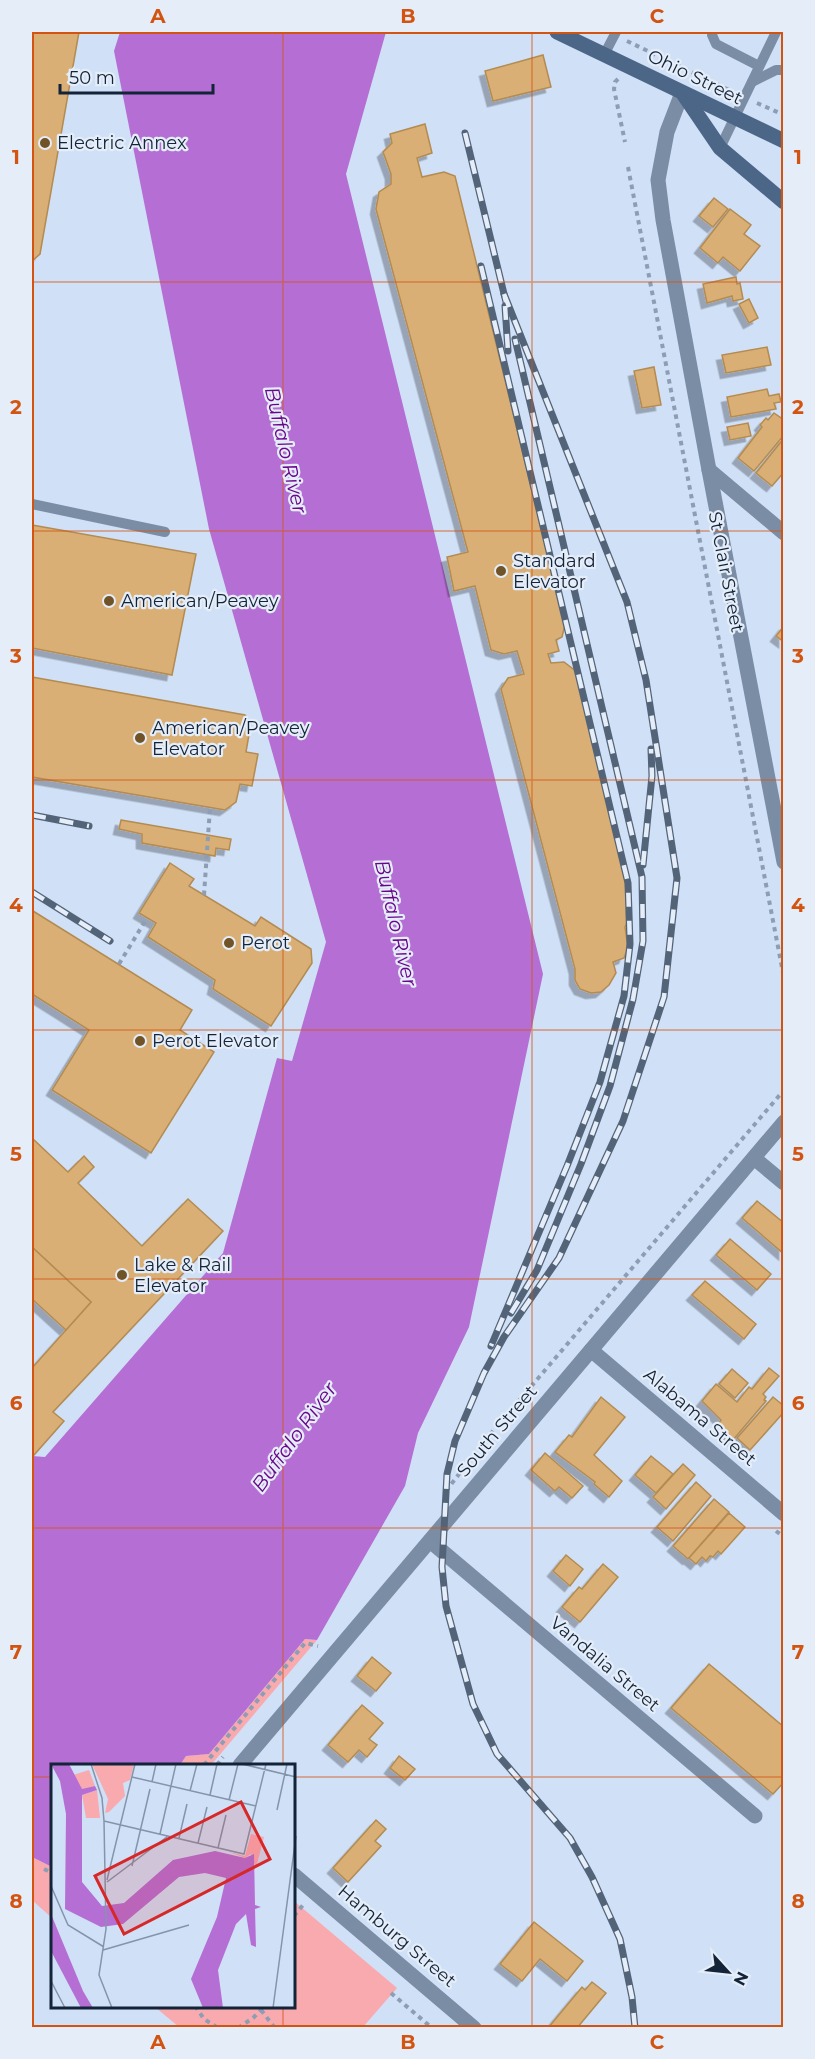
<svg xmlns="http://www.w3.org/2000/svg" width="815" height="2059" viewBox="0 0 815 2059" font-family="Montserrat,sans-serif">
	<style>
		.green { fill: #f9aaaf }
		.water { fill: #b56fd4 }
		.building { fill: #d9af74; stroke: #b48b51; stroke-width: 1.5; filter: url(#shadow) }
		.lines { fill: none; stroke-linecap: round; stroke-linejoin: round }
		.path { stroke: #8d9db4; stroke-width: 4; stroke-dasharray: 4.5 4.5; stroke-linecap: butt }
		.lane { stroke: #7b8da4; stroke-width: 10 }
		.street { stroke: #7b8da4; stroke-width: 15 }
		.secondary { stroke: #4c6687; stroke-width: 15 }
		.rail-casing { stroke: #536479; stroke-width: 7 }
		.rail { stroke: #e4edf8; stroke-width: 4.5; stroke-dasharray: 14; stroke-linecap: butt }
		.grid { fill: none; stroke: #d35410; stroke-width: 1.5; stroke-opacity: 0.55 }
		.poi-dot { fill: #705327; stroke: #e4edf8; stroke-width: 2 }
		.labels { text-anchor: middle; stroke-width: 4.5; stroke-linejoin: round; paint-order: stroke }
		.street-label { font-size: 18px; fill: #132338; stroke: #e4edf8 }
		.poi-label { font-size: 18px; fill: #132338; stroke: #e4edf8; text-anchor: start }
		.water-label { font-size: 20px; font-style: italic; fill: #6b068b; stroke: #e4edf8 }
		.inset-road { fill: none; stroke: #8494ab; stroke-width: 1.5 }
		.view { fill: #d62828; fill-opacity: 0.15; stroke: #d62828; stroke-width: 3 }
		.inset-edge { fill: none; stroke: #132338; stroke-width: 3 }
		.neatline { fill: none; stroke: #d35410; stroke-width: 2 }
		.grid-label { font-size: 20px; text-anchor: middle; font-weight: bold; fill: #d35410 }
	</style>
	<defs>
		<filter id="shadow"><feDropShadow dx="-5.5" dy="5.5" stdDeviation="0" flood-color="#0004"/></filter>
	</defs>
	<rect width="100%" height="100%" fill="#cfe0f7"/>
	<!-- green -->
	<g class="green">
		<path d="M305,1639L317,1640L211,1765H180L186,1756L209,1754Z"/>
		<path d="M32,1857L52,1867V1918L32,1900Z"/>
		<path d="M294,1901L397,1988L363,2027H179L155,2007L294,2006Z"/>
	</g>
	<!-- water -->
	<path class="water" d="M120,32H386L346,174L543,974L469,1327L418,1433L405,1486L317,1640L305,1639L209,1754L186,1756L180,1765H52V1867L32,1857V1456L45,1457L223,1253L277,1058L292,1061L326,942L209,529L114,51Z"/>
	<!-- building -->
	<g class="building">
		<path d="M32,32H79L40,254L32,261Z"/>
		<path d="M543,55L551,87L493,101L485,71Z"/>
		<path d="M425,124L432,153L417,158L422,177L444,172L455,176L565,625L562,637L556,640L559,651L548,654L551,663L564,662L577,672L625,880L628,920L625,927L628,948L624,958L613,962L616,973L609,985L601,992L591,993L580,989L575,980V969L501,689L508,678L524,674L517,651L504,654L491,650L475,586L454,591L447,557L468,552L376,209L379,192L391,184V174L383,152L392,143L390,134Z"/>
		<path d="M714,198L728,209L713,227L699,216Z"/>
		<path d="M730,209L751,225L744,234L760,246L740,271L723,257L718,263L700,248Z"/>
		<path d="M736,277L737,284L740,283L743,299L733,301L732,296L707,303L703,284Z"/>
		<path d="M749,299L758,318L749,323L739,304Z"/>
		<path d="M767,347L771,365L726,373L722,355Z"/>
		<path d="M654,367L661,405L642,408L634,371Z"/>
		<path d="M767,389L769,396L779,394L781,402L774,403L776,409L731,417L727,397Z"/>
		<path d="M774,413L784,420V435L754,471L738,458L762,427L760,425L766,418L768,420Z"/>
		<path d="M748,423L751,436L730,440L727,427Z"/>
		<path d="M784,438V472L772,486L756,473Z"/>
		<path d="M32,525L196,554L172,675L32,648Z"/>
		<path d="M784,626V642L776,636Z"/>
		<path d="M32,677L245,715L251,723L246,752L258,754L252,786L240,784L236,802L225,810L32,777Z"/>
		<path d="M121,820L231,839L229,850L216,848L215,856L142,843V834L119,829Z"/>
		<path d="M170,863L194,879L189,886L255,926L261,917L311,949L312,963L271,1026L213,989L215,980L148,937L156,923L139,913Z"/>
		<path d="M33,911L192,1010L180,1030L214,1052L151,1153L52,1090L89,1030L32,994V914Z"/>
		<path d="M32,1138L68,1172L84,1156L94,1167L78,1183L142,1246L188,1199L223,1231L53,1412L64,1421L34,1455L32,1452V1368L91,1302L32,1247Z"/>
		<path d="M757,1201L784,1223V1254L742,1218Z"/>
		<path d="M730,1239L771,1274L757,1290L716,1255Z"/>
		<path d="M32,1247L91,1302L66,1330L32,1299Z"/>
		<path d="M705,1281L756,1324L744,1339L692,1295Z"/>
		<path d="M769,1368L779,1376L763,1394L766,1397L764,1400L766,1401L733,1440L717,1426L721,1420L702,1401L716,1384L737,1402L749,1387L752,1389Z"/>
		<path d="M732,1369L748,1383L735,1398L719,1384Z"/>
		<path d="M601,1397L625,1417L594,1455L622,1481L609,1497L594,1484L595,1482L555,1452L569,1435L572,1437Z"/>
		<path d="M773,1397L784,1406V1412L750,1450L737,1438Z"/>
		<path d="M545,1453L583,1486L572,1498L559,1487L555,1491L531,1470Z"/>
		<path d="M651,1456L673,1474L656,1493L635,1475Z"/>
		<path d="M683,1464L695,1475L666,1509L653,1497Z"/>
		<path d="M696,1482L711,1496L673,1541L657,1527Z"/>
		<path d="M714,1499L729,1512L688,1559L673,1546Z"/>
		<path d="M729,1513L745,1527L721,1554L718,1551L713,1557L710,1556L706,1561L702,1557L696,1564L689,1558Z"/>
		<path d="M566,1555L583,1569L570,1586L553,1571Z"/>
		<path d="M603,1564L618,1577L580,1622L562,1607L579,1587L582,1589Z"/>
		<path d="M372,1657L391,1673L376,1691L357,1676Z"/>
		<path d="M709,1664L784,1727V1782L773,1794L671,1708Z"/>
		<path d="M362,1705L383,1723L369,1739L377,1745L367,1757L359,1750L348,1762L328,1745Z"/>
		<path d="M399,1756L415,1769L405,1780L390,1768Z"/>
		<path d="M376,1820L386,1829L375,1841L381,1846L348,1882L333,1868Z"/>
		<path d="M534,1922L583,1961L567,1981L540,1959L522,1981L500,1964Z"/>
		<path d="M592,1982L606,1993L577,2028H548L582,1987L585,1990Z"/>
	</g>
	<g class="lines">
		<!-- path -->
		<g class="path">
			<path d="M627,41L731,91"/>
			<path d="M618,79L615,82L614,89L625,142"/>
			<path d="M757,103L784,115"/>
			<path d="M628,167L784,978"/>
			<path d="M204,895L210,808"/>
			<path d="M119,964L147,918"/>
			<path d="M446,1491L482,1444L784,1090"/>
			<path d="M776,1531L784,1537"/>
			<path d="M204,1765L305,1643L318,1646"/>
			<path d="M217,1765L223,1757"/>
			<path d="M44,1869L52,1873"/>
			<path d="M294,1916L303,1905"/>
			<path d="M391,1993L432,2028"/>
			<path d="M195,2006L204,2019L218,2028"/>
			<path d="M261,2010L275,2028"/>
			<path d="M238,2028L253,2018L265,2006"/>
		</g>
		<!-- lane -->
		<g class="lane">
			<path d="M713,32L712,35L716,44L759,66"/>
			<path d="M604,55L616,32"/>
			<path d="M752,82L776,70H784"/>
			<path d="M720,148L776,32"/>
			<path d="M32,504L165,532"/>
		</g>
		<!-- street -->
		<g class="street">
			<path d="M682,93L667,132L658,180L663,220L709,470L784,862"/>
			<path d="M709,470L784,533"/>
			<path d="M754,1158L784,1183"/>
			<path d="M591,1350L784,1514"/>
			<path d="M430,1541L755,1816"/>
			<path d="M240,1765L784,1122"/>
			<path d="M294,1875L474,2028"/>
		</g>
		<!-- secondary -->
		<g class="secondary">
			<path d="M557,32L784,141"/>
			<path d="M684,95L720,148L784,202"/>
		</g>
		<!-- rail casing -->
		<g class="rail-casing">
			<g id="rail">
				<path d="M465,133L506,302"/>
				<path d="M481,266L628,883L630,944L624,996L600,1082L567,1166L491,1346"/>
				<path d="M504,294L627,602L646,680L677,878L664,997L623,1121L559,1258L504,1337L484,1373L455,1441L447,1474L442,1567L446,1606L473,1704L497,1754L570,1838L592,1877L620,1939L632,1997L635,2028"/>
				<path d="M505,306L508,351"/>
				<path d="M32,815L89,826"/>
				<path d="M643,865L652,776L651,749"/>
				<path d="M32,892L110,941"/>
				<path d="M511,1313L537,1270L581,1164L610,1086L633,999L643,941L642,877L515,339"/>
			</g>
		</g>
		<!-- rail -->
		<use href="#rail" class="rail"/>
	</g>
	<!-- grid -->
	<path class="grid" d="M283,32V1765M532,32V2028M32,282H784M32,531H784M32,780H784M32,1030H784M32,1279H784M32,1528H784M32,1777H52M294,1777H784M283,2006V2028"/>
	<!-- markers -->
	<g class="poi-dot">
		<circle cx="45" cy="143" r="6"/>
		<circle cx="501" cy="571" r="6"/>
		<circle cx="109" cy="601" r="6"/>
		<circle cx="140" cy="738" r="6"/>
		<circle cx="229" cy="943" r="6"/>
		<circle cx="140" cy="1041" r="6"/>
		<circle cx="122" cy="1275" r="6"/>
	</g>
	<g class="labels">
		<!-- street labels -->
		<g class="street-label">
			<text transform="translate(695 77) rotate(26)" y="6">Ohio Street</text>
			<text transform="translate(726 572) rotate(79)" y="6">St Clair Street</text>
			<text transform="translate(700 1417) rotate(40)" y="6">Alabama Street</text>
			<text transform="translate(497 1431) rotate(-50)" y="6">South Street</text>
			<text transform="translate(605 1664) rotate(40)" y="6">Vandalia Street</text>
			<text transform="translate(397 1936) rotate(40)" y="6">Hamburg Street</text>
		</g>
		<!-- poi labels -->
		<g class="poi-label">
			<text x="57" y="149">Electric Annex</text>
			<text x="513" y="567">Standard<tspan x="513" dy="21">Elevator</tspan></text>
			<text x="121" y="607">American/Peavey</text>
			<text x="152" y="734">American/Peavey<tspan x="152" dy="21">Elevator</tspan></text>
			<text x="241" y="949">Perot</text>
			<text x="152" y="1047">Perot Elevator</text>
			<text x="134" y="1271">Lake &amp; Rail<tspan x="134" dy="21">Elevator</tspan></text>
		</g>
		<!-- water labels -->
		<g class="water-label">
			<text transform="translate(286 450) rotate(77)" y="7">Buffalo River</text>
			<text transform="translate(396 923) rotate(77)" y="7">Buffalo River</text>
			<text transform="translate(294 1437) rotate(-54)" y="7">Buffalo River</text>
		</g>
	</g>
	<!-- overview -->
	<g transform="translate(51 1764)">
		<rect width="244" height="244" fill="#cfe0f7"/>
		<path d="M41,0H83L79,16L72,19L74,32L58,48L54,49L57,35ZM38,6L44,22L31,26L22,11ZM46,26L49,54H35L31,31ZM200,70L213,73L205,104L200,90L194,94L178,88L194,92Z" fill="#f9aaaf"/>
		<path d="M0,0H18L31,25L44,22L46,26L31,31V118L51,142L73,139L122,96L164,87L194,94L203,90L204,141L210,143L204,145L205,183L200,181L195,150L185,160L167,206L172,244H152L140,215L166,153L175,114L154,109L128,113L72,160L50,163L14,145L15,50L9,17ZM0,150L32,227L42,244H30L0,187Z" fill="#b56fd4"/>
		<path class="inset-road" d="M40,0L51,34L53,57L55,165L48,211L61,244M191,0L245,13M81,13L205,42M101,18L105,0M139,27L146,0M159,31L166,0M178,36L187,0M226,46L236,0M53,57L193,90L215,0M109,70L125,0M128,74L136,40M147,79L156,43M167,84L175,51M81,102L99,25M56,116L84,0M56,118L117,72M0,122L17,161L53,183M52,186L138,161M0,217L14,244M222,244L245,72"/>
		<path class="view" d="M190,38L219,95L73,170L44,112Z"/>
		<rect width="244" height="244" class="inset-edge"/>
	</g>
	<!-- border -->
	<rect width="815" height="2059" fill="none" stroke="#e4edf8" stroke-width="66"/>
	<!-- north arrow -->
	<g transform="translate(728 1972) rotate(117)" stroke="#e4edf8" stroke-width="4.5" paint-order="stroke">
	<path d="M0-4.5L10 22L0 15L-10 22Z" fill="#132338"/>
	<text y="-9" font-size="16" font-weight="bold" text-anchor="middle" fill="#132338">N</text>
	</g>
	<!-- scale -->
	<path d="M60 84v9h153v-9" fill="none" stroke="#132338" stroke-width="3"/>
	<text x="69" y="84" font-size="18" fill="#132338" stroke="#e4edf8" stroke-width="4.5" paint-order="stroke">50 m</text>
	<rect x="33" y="33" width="749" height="1993" class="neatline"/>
	<g class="grid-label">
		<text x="158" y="23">A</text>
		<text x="408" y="23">B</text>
		<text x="657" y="23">C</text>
		<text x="16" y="164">1</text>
		<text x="798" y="164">1</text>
		<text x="16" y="414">2</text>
		<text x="798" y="414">2</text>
		<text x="16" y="663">3</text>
		<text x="798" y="663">3</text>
		<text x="16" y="912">4</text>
		<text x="798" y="912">4</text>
		<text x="16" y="1161">5</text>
		<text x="798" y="1161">5</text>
		<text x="16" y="1410">6</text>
		<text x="798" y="1410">6</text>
		<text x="16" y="1659">7</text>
		<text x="798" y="1659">7</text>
		<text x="16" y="1908">8</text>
		<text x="798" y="1908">8</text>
		<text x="158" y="2049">A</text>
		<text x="408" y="2049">B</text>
		<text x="657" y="2049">C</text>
	</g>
</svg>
